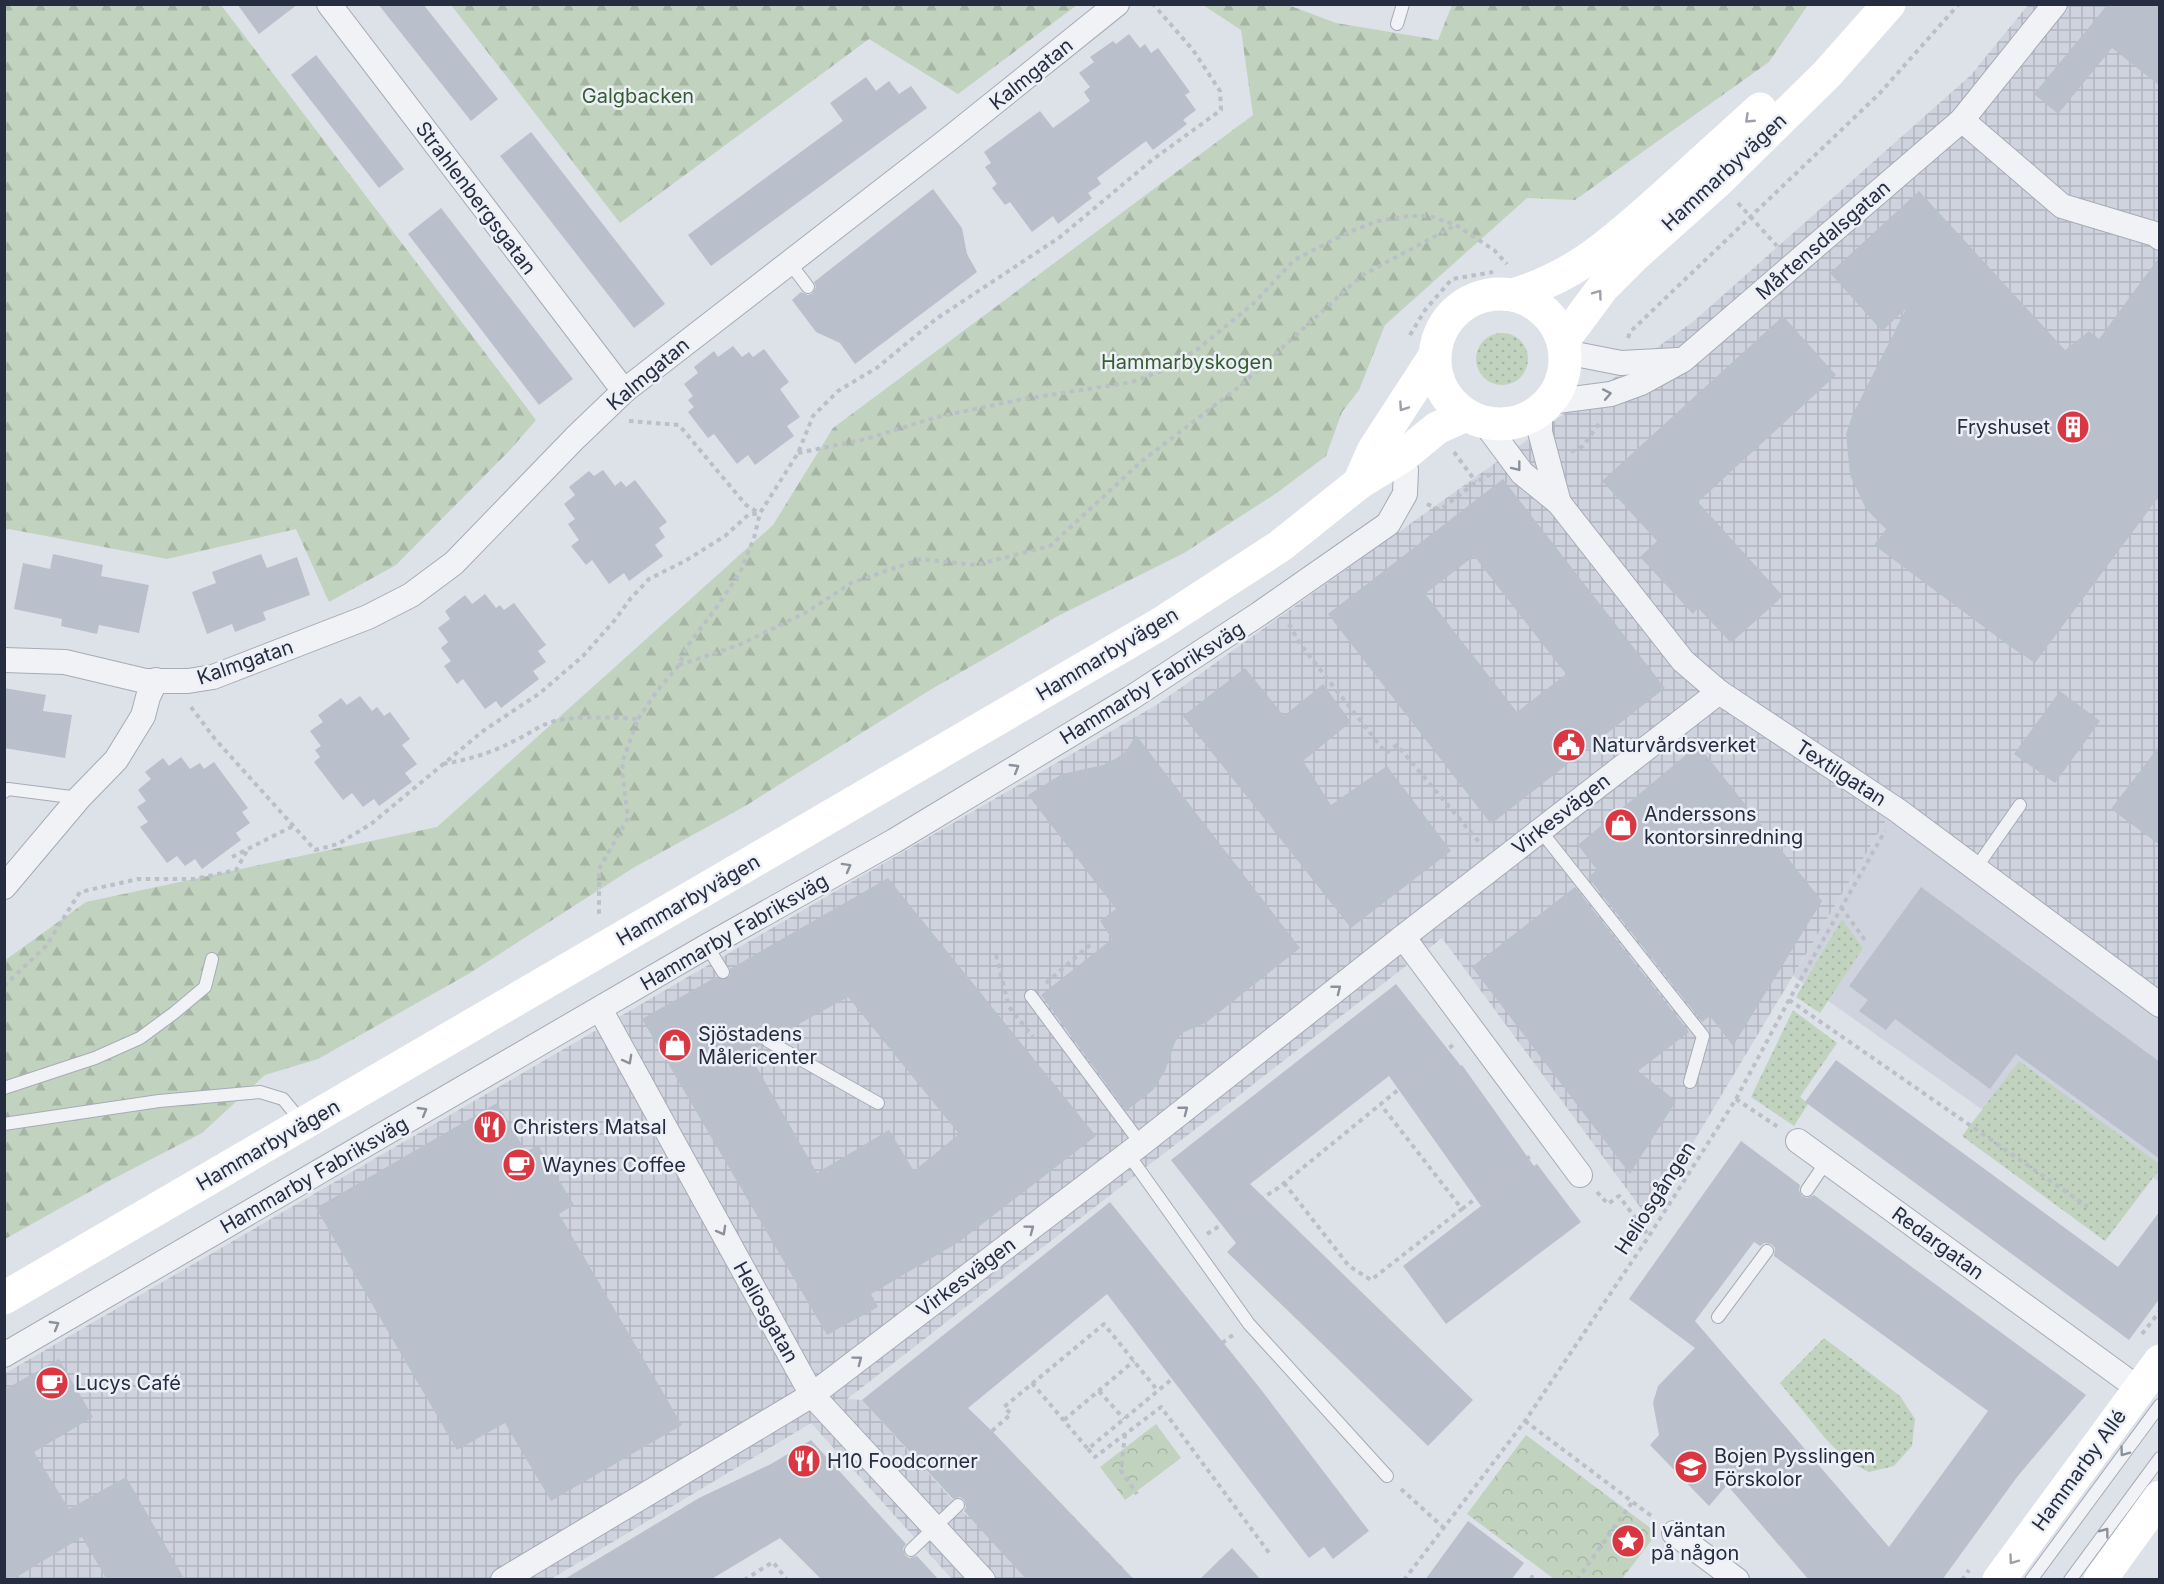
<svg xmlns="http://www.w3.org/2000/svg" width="2164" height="1584" viewBox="0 0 2164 1584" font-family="Inter,sans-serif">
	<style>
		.built { fill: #cfd3de }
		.industrial { fill: url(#industrial-grid) }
		.grass { fill: url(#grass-dots) }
		.forest { fill: url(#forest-firs) }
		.park { fill: url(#park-crowns) }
		.building { fill: #babfcc; fill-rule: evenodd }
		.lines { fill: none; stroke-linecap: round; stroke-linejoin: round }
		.lane-casing { stroke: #a6abb6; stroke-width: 14 }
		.street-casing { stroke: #a6abb6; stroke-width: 26 }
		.path { stroke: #bbbfc7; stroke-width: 4; stroke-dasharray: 4.5 4.5; stroke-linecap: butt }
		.lane { stroke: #f0f2f6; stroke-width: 12 }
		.street { stroke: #f0f2f6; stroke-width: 24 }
		.secondary { stroke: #fff; stroke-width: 33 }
		.oneway { stroke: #9da0a9 }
		.oneway2 { stroke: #8b909b }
		.labels { text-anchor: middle; stroke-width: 5; stroke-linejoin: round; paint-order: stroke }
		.street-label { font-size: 20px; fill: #262d40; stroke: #edf0f6 }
		.park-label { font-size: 20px; fill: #365d32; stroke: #edf0f6 }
		.poi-label { font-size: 20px; fill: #262d40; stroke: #edf0f6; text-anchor: start }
	</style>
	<defs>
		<pattern id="industrial-grid" width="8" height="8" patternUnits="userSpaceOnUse" patternTransform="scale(1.5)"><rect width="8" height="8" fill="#cfd3de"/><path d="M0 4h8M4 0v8" fill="none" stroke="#b2b5c0"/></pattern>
		<pattern id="grass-dots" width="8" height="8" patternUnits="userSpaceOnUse" patternTransform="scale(1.5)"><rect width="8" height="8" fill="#c1d3be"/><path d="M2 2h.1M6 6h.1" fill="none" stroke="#a6b5a4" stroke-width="1.8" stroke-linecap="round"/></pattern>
		<pattern id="forest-firs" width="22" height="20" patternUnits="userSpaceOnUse" patternTransform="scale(1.5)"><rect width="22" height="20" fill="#c1d3be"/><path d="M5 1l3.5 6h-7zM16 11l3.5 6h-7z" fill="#a6b5a4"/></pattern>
		<pattern id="park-crowns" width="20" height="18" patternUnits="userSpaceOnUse" patternTransform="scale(1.5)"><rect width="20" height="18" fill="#c1d3be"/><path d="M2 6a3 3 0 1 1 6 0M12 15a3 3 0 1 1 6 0" fill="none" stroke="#a6b5a4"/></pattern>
	</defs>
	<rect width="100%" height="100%" fill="#dde1e8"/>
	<!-- built -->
	<path class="built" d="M1895,805L2159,993V1182L2133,1162L1980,1108L1793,976Z"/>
	<!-- industrial -->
	<path class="industrial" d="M2028,5H2159V993L1895,805L1648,1218L1442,938L847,1399L862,1400L968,1517L1026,1467L1134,1579H952L811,1423L551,1579H5L4,1374L1158,704L1694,321L1971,75Z"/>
	<!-- grass -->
	<g class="grass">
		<circle cx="1502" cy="359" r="26"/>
		<path d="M1842,919L1863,948L1820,1013L1796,997Z"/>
		<path d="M1793,1010L1837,1043L1800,1097L1808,1104L1794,1126L1751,1097Z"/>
		<path d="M2019,1061L2159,1164V1170L2105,1241L1962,1136Z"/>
		<path d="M1824,1338L1900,1396L1915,1419L1912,1446L1894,1466L1869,1472L1847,1461L1825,1438L1780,1383Z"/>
	</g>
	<!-- forest -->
	<g class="forest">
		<path d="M4,5H221L536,420L510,450L396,565L329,602L296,529L167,559L9,529L5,530Z"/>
		<path d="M451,5H1077L958,94L869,39L620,223Z"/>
		<path d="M1203,5H1288L1336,23L1438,40L1452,5H1808L1769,62L1575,200L1527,198L1385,325L1359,390L1342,412L1326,456L1278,492L1184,553L1058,616L930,690L747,805L633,868L470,973L318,1059L265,1075L202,1133L107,1182L5,1239L4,961L86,902L437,827L773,525L833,428L1253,115L1241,30Z"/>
	</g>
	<!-- park -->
	<g class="park">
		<path d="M1156,1424L1181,1458L1125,1500L1100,1467Z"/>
		<path d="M1526,1435L1657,1533L1622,1579H1554L1467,1514Z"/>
	</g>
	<!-- building -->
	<g class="building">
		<path d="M237,4H298L259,34Z"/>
		<path d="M378,4H423L498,99L471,121Z"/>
		<path d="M2108,4H2160V86L2112,48L2058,114L2034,94Z"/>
		<path d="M1129,34L1140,48L1145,44L1151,53L1158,48L1190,92L1185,95L1196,110L1183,120L1187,124L1153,150L1146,141L1097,178L1101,184L1088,193L1092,198L1058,224L1053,216L1032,232L1010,202L1005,205L992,188L997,184L985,167L991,163L984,152L1040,111L1053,128L1090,101L1084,92L1090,87L1079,73L1094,62L1090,57L1113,41L1116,44Z"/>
		<path d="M316,55L404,169L379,188L291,75Z"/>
		<path d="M866,77L876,91L889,81L899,94L911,86L927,108L711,266L688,235L843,121L830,103Z"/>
		<path d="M531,132L665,304L634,328L500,156Z"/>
		<path d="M933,189L962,228L967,254L977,272L855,364L840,343L816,332L792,300L801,292L808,295L813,293L816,287L814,282Z"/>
		<path d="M1919,191L2065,350L2089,331L2099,339L2160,256V495L2035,663L2008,645L1874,545L1886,529L1866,509L1850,475L1846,434L1852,416L1906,309L1882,331L1830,273Z"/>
		<path d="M441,208L573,379L539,405L408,234Z"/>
		<path d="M1783,316L1836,375L1698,502L1783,596L1731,643L1698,608L1693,614L1640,557L1657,541L1602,481Z"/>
		<path d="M733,346L742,357L749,352L753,357L764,349L789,382L780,389L800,417L787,426L794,436L755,465L748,455L737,464L714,434L708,438L688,412L694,407L688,400L693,396L684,384L698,373L694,367L714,351L718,357Z"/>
		<path d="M603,470L615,486L621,481L626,487L635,480L667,522L659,528L665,537L655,545L663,556L629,581L624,573L609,584L592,560L586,565L571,546L579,540L568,524L575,519L564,504L575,495L569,487L589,471L594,476Z"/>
		<path d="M1503,479L1665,688L1491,824L1328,614ZM1474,556L1566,674L1517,712L1425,594Z"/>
		<path d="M53,554L103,565L101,576L149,585L139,633L99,625L97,634L61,626L62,619L14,609L23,563L50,569Z"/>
		<path d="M261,554L267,568L297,557L310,595L263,612L266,620L235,632L232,624L207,634L192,592L216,583L212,572Z"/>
		<path d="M485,594L496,608L500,605L504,610L514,603L546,645L538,651L546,662L533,671L539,679L501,708L496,701L485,709L463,679L457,684L444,666L451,661L441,648L448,642L438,628L450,619L445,611L465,595L472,604Z"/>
		<path d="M1245,668L1284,716L1323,684L1351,722L1303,761L1331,805L1387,766L1451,851L1351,928L1183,716Z"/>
		<path d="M4,688L46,695L43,711L72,715L65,758L4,748Z"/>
		<path d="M2060,691L2100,721L2055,783L2014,754Z"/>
		<path d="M360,696L372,711L377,707L384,716L390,712L410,739L402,745L417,764L405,773L412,782L379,806L374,799L363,807L352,793L343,800L314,762L320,757L315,750L321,746L310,731L323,722L318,715L341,698L347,705Z"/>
		<path d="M1136,735L1300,948L1207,1022L1182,1033L1175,1042L1165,1071L1153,1090L1126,1111L1041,995L1112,939L1100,921L1116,909L1028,795L1062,774L1103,765L1117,758L1126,751Z"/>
		<path d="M1698,745L1822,901L1733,1046L1710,1016L1702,1022L1588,877L1597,870L1578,845Z"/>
		<path d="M2160,745V845L2111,809Z"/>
		<path d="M181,757L190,769L200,763L204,769L214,762L248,808L242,812L250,823L236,833L241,840L202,869L195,859L185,866L177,856L167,863L140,827L148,822L137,807L146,801L138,790L151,779L145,772L163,758L169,766Z"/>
		<path d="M888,878L1096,1136L959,1242L871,1294L878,1307L827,1335L642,1019L716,977L720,979H727L730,975V969ZM848,997L959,1134L914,1171L889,1130L817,1173L748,1052L761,1045V1037L764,1034L768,1033L777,1036Z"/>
		<path d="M1575,887L1689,1032L1638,1071L1676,1101L1630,1174L1472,967Z"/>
		<path d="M1921,887L2160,1062V1159L2016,1054L1990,1089L1895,1019L1886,1030L1859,1011L1868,1000L1849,986Z"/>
		<path d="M1396,984L1461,1066L1462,1065L1534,1166L1537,1164L1581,1222L1446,1324L1403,1266L1481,1206L1389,1076L1250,1184L1473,1400L1428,1446L1227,1252L1236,1243L1171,1160Z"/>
		<path d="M1836,1060L2118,1267L2160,1211V1298L2129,1340L1805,1102Z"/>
		<path d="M497,1103L526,1152L538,1145L574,1205L559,1214L682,1425L551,1501L505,1423L457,1450L316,1208Z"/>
		<path d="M1741,1141L1800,1185L1799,1190L1802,1196L1807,1198L1814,1195L2086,1395L2017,1477L1942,1580H1809L1727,1485L1709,1506L1650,1445L1659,1435L1653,1403L1658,1386L1695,1348L1629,1299ZM1754,1242L1760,1246L1764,1243L1771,1244L1775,1248L1774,1256L1988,1411L1889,1547L1695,1321Z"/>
		<path d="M1110,1202L1259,1387L1369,1531L1333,1559L1324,1547L1309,1558L1107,1294L968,1408L992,1431L1134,1580H1027L964,1511L966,1507L964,1500L960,1497L953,1499L862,1400Z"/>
		<path d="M59,1359L93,1417L34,1452L69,1509L126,1477L185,1580H107L82,1537L12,1580H4V1390Z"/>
		<path d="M811,1440L906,1544L903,1548L905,1555L909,1558L917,1556L939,1580H822L780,1538L710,1580H563L699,1498L771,1464Z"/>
		<path d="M1468,1521L1524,1563L1511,1580H1425Z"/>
		<path d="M1232,1548L1261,1580H1199Z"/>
	</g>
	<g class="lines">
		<!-- lane casing -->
		<g class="lane-casing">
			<g id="lane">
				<path d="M1397,24L1403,4"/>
				<path d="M789,262L808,287"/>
				<path d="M4,792L8,789L79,798"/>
				<path d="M1540,830L1703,1036L1690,1082"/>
				<path d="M1976,868L2020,805"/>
				<path d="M707,946L723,972"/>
				<path d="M1031,996L1141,1144"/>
				<path d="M768,1041L878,1103"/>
				<path d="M4,1088L95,1058L140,1038L174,1013L205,987L212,959"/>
				<path d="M4,1124L159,1101L260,1092L283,1099L302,1122"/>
				<path d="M1128,1154L1249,1324L1387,1476"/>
				<path d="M1807,1190L1826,1162"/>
				<path d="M1718,1317L1767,1251"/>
				<path d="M911,1550L958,1505"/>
				<path d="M2031,1580L2160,1405"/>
				<path d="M2070,1580L2160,1458"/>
			</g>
		</g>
		<!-- street casing -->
		<g class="street-casing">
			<g id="street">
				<path d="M329,4L624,391"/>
				<path d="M1962,120L2062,206L2155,234L2160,238"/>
				<path d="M1565,352L1621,363L1678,360"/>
				<path d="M1549,402L1611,394L1641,383L1683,360L1962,120L2055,4"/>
				<path d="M1540,410V432L1559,503"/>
				<path d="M1484,422L1522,473L1559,503L1683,661L1719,692L1897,810L2160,1005"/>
				<path d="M4,660L65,662L145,681H188L213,677L368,617L411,595L454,563L575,438L624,391L949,139L1117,4"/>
				<path d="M4,887L79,798L116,760L143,716L148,697L156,680"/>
				<path d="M1403,937L1580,1175"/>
				<path d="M600,1009L812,1395L983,1580"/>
				<path d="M1798,1141L2139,1389"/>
				<path d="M4,1355L707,946L894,841L1131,698L1259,614L1388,524L1405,494L1406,470L1403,456"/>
				<path d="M1674,1533L1737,1580"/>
				<path d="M503,1580L812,1395L1141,1144L1403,937L1719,692"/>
			</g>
		</g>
		<!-- path -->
		<g class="path">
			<path d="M1738,203L1777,246"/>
			<path d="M1410,335L1425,310L1452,279L1493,272"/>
			<path d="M1628,338L1630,332L1879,94L1959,4"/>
			<path d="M629,421L679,425L746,505L759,513"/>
			<path d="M1454,452L1476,482"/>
			<path d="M1571,452L1583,446L1601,421"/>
			<path d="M798,453L866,439L937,417L1018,400L1132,382L1162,371L1198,349L1254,303L1294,260L1347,233L1378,221L1408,216H1430L1456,225L1494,250L1507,264"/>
			<path d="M1427,504L1440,510L1476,482L1491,474"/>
			<path d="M1289,624L1300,644L1386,753L1397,745L1479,842L1477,843"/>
			<path d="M679,665L739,645L807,612L851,583L921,559L976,565L1050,546L1142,461L1240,386L1361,276L1456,225"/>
			<path d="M191,707L215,739L315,850L338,844L371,824L483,731L540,693L583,656L614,621L631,598L649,579L685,561L725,536L748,515L760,513"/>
			<path d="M638,719L657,691L679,665L686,648L719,604L741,570L754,538L760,513L798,453L813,416L838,391L878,367L936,319L1060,237L1152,160L1221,110L1220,91L1193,50L1153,4"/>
			<path d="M443,764C468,760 491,753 514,741C528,735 539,725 555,721C581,715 612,718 638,719L623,760L622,771L628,818L599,869V915"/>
			<path d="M232,857L293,826"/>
			<path d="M1841,907L1867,943"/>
			<path d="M996,955L1009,1007L1033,1037"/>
			<path d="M1046,983L1091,944"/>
			<path d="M4,986L46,946L80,892L138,879H195L236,870L248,849"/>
			<path d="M1789,1000L2088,1207"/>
			<path d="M1736,1099L1778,1127"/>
			<path d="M1284,1183L1349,1266L1371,1280L1462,1209L1381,1105"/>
			<path d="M1597,1192L1608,1204L1619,1196L1649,1236"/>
			<path d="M1462,1209L1533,1154"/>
			<path d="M1207,1234L1278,1188L1453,1045"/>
			<path d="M2142,1334L2160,1311"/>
			<path d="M1222,1343L1233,1335"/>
			<path d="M1032,1383L1088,1449L1172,1379"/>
			<path d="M1099,1391L1124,1419"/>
			<path d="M1064,1420L1134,1361"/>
			<path d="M1525,1421L1654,1518"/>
			<path d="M992,1431L1011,1414L1004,1407L1104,1324L1158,1391"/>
			<path d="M1125,1434L1121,1471L1137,1494"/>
			<path d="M1088,1449L1095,1457L1161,1407L1270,1554"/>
			<path d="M1401,1489L1444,1528"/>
			<path d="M744,1580L773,1562L787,1580"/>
			<path d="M1404,1580L1525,1421L1649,1236L1736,1099L1789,1000L1885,831"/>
			<path d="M1531,1580L1532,1577L1535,1580"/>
			<path d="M1577,1580L1633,1501"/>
			<path d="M1962,1580L1969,1570"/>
		</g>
		<!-- lane -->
		<use href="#lane" class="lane"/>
		<!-- street -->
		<use href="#street" class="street"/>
		<!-- secondary -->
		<g class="secondary">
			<circle cx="1500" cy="359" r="65"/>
			<path d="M1513,295C1578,275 1612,242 1661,199C1694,169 1727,139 1760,109"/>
			<path d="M1563,341L1604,286L1633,257L1717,182L1827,74L1889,4"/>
			<path d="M1359,483L1373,451L1434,357"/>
			<path d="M4,1298L1160,624L1280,546L1359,483L1403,456L1437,428L1466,415"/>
			<path d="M1999,1580L2160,1361"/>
			<path d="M2100,1580L2160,1497"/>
		</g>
	</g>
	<!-- one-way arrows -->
	<defs><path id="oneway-chevron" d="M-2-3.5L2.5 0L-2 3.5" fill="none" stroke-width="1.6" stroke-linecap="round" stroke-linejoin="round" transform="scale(1.5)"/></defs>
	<g class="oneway">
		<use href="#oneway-chevron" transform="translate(1749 119) rotate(137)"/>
		<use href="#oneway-chevron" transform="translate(1598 294) rotate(-54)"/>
		<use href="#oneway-chevron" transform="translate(1403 407) rotate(124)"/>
		<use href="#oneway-chevron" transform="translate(2013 1560) rotate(126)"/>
	</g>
	<g class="oneway2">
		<use href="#oneway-chevron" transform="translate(1607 394) rotate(-11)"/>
		<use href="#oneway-chevron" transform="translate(1517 467) rotate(52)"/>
		<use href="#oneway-chevron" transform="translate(1015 768) rotate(-31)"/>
		<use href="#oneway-chevron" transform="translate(847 867) rotate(-29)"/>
		<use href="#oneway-chevron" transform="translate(1337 989) rotate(-38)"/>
		<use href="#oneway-chevron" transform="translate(628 1060) rotate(61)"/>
		<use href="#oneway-chevron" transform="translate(1184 1110) rotate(-38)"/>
		<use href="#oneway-chevron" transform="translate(423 1111) rotate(-30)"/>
		<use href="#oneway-chevron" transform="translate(1030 1229) rotate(-37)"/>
		<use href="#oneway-chevron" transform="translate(722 1231) rotate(61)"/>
		<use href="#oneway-chevron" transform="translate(55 1325) rotate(-30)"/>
		<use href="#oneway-chevron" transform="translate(858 1360) rotate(-37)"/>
		<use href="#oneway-chevron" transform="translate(2124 1452) rotate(126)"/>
		<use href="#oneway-chevron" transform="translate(2105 1532) rotate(-53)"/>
	</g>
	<!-- icons -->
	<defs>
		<g id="building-disc" transform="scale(1.725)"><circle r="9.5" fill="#d93742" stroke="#edf0f6"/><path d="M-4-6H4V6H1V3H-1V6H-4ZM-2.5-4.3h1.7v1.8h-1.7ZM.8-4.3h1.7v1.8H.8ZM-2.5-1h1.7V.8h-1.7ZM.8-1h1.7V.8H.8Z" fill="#fff"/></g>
		<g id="civic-disc" transform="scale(1.725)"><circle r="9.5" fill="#d93742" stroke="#edf0f6"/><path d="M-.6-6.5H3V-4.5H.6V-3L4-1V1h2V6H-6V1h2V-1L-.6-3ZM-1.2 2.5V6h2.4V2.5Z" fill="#fff"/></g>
		<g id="shop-disc" transform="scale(1.725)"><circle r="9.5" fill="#d93742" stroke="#edf0f6"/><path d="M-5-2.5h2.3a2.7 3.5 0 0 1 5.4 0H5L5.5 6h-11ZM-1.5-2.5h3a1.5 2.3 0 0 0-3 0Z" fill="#fff"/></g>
		<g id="restaurant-disc" transform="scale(1.725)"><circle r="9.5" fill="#d93742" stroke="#edf0f6"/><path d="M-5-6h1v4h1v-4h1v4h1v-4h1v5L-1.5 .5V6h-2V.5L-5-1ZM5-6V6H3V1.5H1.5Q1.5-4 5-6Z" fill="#fff"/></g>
		<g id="cafe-disc" transform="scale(1.725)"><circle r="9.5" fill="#d93742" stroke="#edf0f6"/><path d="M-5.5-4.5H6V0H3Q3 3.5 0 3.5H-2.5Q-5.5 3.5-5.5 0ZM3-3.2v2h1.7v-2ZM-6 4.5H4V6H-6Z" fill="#fff"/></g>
		<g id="school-disc" transform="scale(1.725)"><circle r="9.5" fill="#d93742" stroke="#edf0f6"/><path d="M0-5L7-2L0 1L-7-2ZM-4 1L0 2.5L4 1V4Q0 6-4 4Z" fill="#fff"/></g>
		<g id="sight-disc" transform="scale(1.725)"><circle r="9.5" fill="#d93742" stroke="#edf0f6"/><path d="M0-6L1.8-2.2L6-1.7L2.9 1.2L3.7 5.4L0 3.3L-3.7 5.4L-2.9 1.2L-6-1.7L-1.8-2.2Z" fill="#fff"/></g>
	</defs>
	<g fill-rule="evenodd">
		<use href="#building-disc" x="2073" y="427"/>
		<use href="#civic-disc" x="1569" y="745"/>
		<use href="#shop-disc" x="1621" y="825"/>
		<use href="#shop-disc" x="675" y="1045"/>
		<use href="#restaurant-disc" x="490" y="1127"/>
		<use href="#cafe-disc" x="519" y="1165"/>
		<use href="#cafe-disc" x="52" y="1383"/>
		<use href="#restaurant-disc" x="804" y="1461"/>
		<use href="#school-disc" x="1691" y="1467"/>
		<use href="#sight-disc" x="1628" y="1541"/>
	</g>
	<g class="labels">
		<!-- street labels -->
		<g class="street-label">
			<text transform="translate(1031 74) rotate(-39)" y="7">Kalmgatan</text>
			<text transform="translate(1724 172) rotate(-43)" y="7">Hammarbyvägen</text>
			<text transform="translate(476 198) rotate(53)" y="7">Strahlenbergsgatan</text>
			<text transform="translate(1823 240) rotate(-41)" y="7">Mårtensdalsgatan</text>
			<text transform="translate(648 374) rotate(-40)" y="7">Kalmgatan</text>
			<text transform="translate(1107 654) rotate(-31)" y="7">Hammarbyvägen</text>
			<text transform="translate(245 662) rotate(-19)" y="7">Kalmgatan</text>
			<text transform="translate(1152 683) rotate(-32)" y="7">Hammarby Fabriksväg</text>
			<text transform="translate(1841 773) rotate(33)" y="7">Textilgatan</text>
			<text transform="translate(1561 814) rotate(-38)" y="7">Virkesvägen</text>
			<text transform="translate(688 900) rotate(-30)" y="7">Hammarbyvägen</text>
			<text transform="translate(734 932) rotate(-30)" y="7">Hammarby Fabriksväg</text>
			<text transform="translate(268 1145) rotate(-30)" y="7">Hammarbyvägen</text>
			<text transform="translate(314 1175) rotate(-30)" y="7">Hammarby Fabriksväg</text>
			<text transform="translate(1655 1198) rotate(-57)" y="7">Heliosgången</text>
			<text transform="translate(1938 1243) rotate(36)" y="7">Redargatan</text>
			<text transform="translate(966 1277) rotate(-37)" y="7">Virkesvägen</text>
			<text transform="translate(766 1312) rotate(61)" y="7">Heliosgatan</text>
			<text transform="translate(2079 1470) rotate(-54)" y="7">Hammarby Allé</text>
		</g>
		<!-- park labels -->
		<g class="park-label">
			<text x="638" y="103">Galgbacken</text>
			<text x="1187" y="369">Hammarbyskogen</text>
		</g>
		<!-- poi labels -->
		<g class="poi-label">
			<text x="2050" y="434" text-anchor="end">Fryshuset</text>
			<text x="1592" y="752">Naturvårdsverket</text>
			<text x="1644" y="821">Anderssons<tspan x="1644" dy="23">kontorsinredning</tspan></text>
			<text x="698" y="1041">Sjöstadens<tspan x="698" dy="23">Målericenter</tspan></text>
			<text x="513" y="1134">Christers Matsal</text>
			<text x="542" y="1172">Waynes Coffee</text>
			<text x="75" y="1390">Lucys Café</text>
			<text x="1714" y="1463">Bojen Pysslingen<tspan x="1714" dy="23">Förskolor</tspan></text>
			<text x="827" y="1468">H10 Foodcorner</text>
			<text x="1651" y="1537">I väntan<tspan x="1651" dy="23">på någon</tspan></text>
		</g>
	</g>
	<!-- border -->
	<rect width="2164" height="1584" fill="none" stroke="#262d40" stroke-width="12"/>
</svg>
